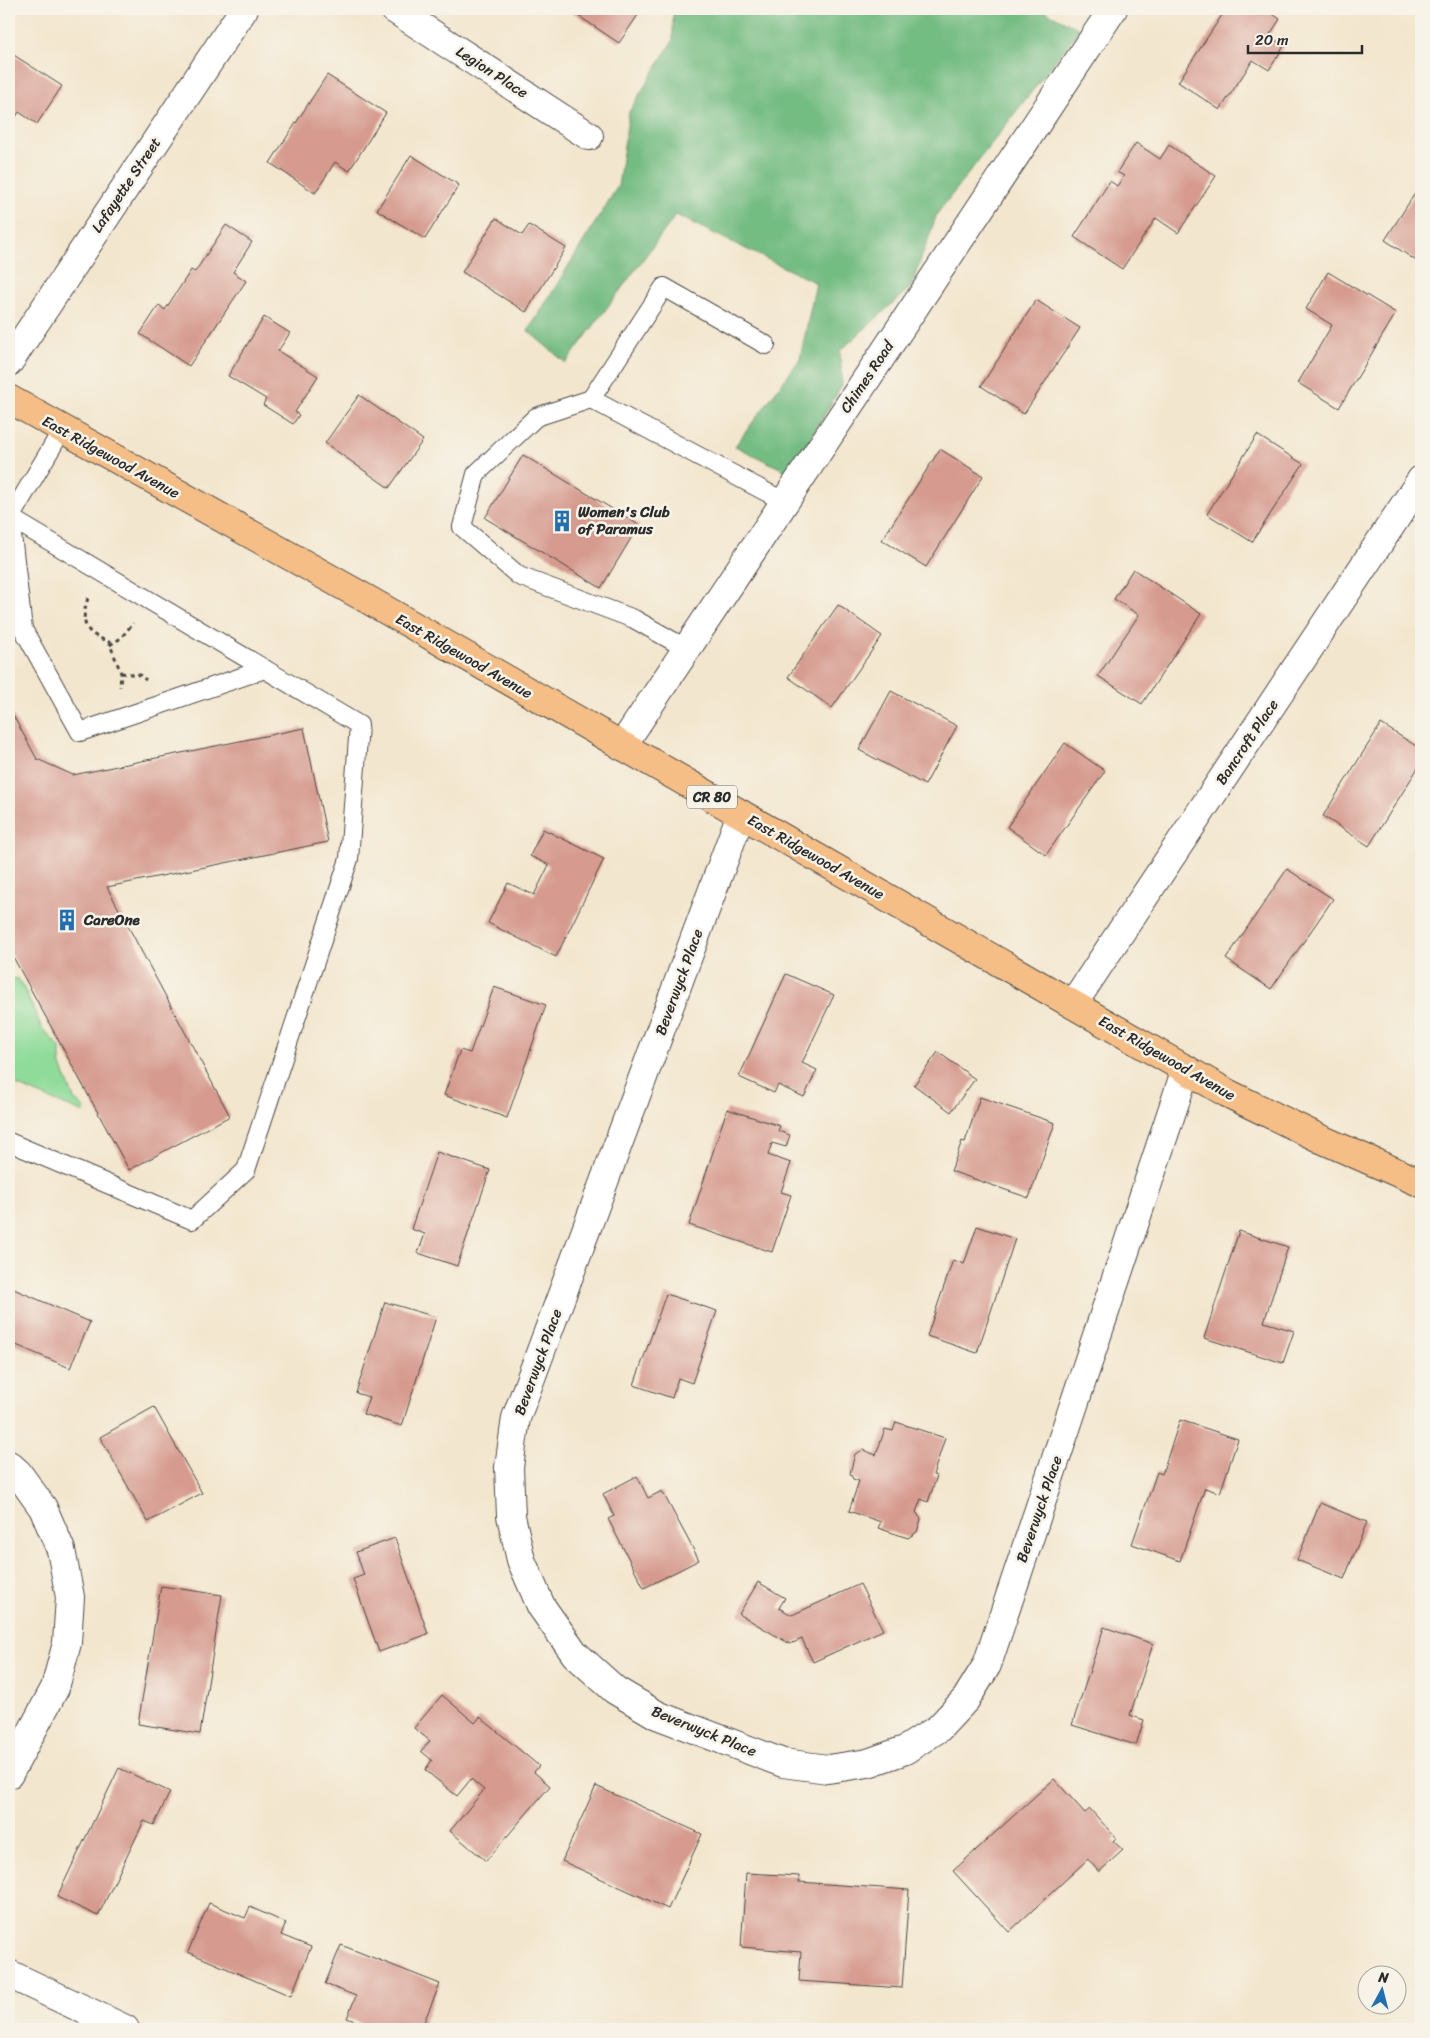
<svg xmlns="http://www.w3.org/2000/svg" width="1430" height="2038" viewBox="0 0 1430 2038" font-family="Sriracha,sans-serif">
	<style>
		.green { fill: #8fdc9a; stroke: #5d8462 }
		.forest { fill: #73bc82; stroke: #4f7456 }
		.building { fill: #d69a8e }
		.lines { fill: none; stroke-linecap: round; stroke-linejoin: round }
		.service-casing { stroke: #494743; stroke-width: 20 }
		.minor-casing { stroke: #494743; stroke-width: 30 }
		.primary-casing { stroke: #494743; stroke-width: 30 }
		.path { stroke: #494743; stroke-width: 3; stroke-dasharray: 4 4; stroke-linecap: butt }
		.service { stroke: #fff; stroke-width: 18 }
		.minor { stroke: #fff; stroke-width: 28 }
		.primary { stroke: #f5be86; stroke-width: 28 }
		.labels { text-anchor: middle; stroke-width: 5; stroke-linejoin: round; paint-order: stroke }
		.shield { fill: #f7f3e8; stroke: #686764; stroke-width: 1 }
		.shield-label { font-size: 14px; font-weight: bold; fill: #2b2b2b }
		.street-label { font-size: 15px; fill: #2b2b2b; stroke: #f7f3e8 }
		.poi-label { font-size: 15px; font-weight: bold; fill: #2b2b2b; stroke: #f7f3e8; text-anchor: start }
	</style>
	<rect width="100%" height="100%" fill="#f7f3e8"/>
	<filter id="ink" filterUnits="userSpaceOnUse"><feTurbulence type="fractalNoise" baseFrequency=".02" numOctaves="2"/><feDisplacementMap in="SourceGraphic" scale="10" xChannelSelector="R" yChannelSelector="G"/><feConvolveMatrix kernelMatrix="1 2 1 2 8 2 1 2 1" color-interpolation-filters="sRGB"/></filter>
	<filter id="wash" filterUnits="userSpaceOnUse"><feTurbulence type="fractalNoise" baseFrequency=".0096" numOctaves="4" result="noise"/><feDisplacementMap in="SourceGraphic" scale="20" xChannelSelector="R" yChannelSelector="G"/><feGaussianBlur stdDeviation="1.12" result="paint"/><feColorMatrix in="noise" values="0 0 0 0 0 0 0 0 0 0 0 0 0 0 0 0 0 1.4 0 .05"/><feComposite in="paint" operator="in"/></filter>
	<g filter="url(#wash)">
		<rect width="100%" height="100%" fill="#f3e6ce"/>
		<!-- green -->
		<path class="green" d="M11,978L18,979L21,982L42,1028L60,1048V1063L74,1099L84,1108V1113L9,1082V979Z"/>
		<!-- forest -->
		<path class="forest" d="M673,9H1040L1080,29L937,214L911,287L840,351L842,385L790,473L735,446L800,359L816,283L676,215L566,363L528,331L618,186L629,112L673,40Z"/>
		<g id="blocks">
			<!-- building -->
			<g class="building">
				<path d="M568,9H642L619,43Z"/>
				<path d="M1226,9H1265L1280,19L1269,36L1284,46L1269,70L1253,60L1220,110L1178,82Z"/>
				<path d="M9,52L62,86L37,124L19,112L9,128Z"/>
				<path d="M327,75L386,113L349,171L335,162L315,193L270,163Z"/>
				<path d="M1136,143L1160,159L1169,145L1216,176L1178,233L1156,218L1122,269L1074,237L1110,181L1117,186L1124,176L1117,172Z"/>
				<path d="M411,155L459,185L425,239L377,210Z"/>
				<path d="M1421,184V264L1385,240Z"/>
				<path d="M496,218L522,235L529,225L566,248L526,312L462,272Z"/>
				<path d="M226,225L252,242L233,272L246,281L189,366L140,334L159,305L165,310L191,270L195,272Z"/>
				<path d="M1328,272L1396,313L1339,408L1298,383L1332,325L1306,309Z"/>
				<path d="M1036,300L1080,328L1024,414L981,386Z"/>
				<path d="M264,317L290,333L278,351L318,376L295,412L299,415L293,424L263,405L266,399L228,376Z"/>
				<path d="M359,395L423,440L389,488L325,443Z"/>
				<path d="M1257,435L1303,464L1252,542L1207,514Z"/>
				<path d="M940,449L983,476L926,567L882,540Z"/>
				<path d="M523,455L639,525L601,588L485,518Z"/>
				<path d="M1133,569L1201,614L1142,704L1098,676L1139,615L1114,599Z"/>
				<path d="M838,605L882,636L832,708L788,677Z"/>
				<path d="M891,691L957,726L925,785L859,750Z"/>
				<path d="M9,708L37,759L73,775L304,728L328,842L107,887L230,1116L129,1170L11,953L9,958Z"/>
				<path d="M1381,724L1421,749V763L1369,846L1323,816Z"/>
				<path d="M1065,743L1105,771L1046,855L1007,827Z"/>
				<path d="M543,829L604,859L556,957L488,923L508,883L534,895L549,865L530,856Z"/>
				<path d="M1287,869L1333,899L1271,989L1226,959Z"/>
				<path d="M786,974L834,995L802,1063L817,1070L804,1097L778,1085L774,1093L739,1077Z"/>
				<path d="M494,987L546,1005L507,1118L444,1095L460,1050L470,1053Z"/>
				<path d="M938,1052L975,1079L951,1112L914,1085Z"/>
				<path d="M980,1097L1055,1123L1029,1198L951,1171L962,1141L965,1142Z"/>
				<path d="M727,1109L780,1126L778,1131L790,1135L786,1147L772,1143L768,1155L791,1163L781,1192L791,1195L772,1252L689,1225Z"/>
				<path d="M437,1152L490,1170L457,1266L418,1253L425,1234L411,1229Z"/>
				<path d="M977,1226L1015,1239L977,1353L927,1336L953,1260L964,1264Z"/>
				<path d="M1239,1231L1288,1247L1264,1322L1294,1331L1283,1363L1204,1338Z"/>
				<path d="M9,1287L90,1322L70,1368L9,1342Z"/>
				<path d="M666,1294L717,1311L692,1383L678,1378L672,1398L634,1385Z"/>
				<path d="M385,1302L436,1317L402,1426L363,1414L369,1397L356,1393Z"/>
				<path d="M154,1407L202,1493L148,1522L100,1437Z"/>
				<path d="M1180,1420L1238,1439L1220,1493L1205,1488L1180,1561L1132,1544L1157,1472L1162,1474Z"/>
				<path d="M896,1422L945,1438L933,1475L937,1476L928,1502L921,1499L916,1512L921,1519L917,1532L908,1538L878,1528L881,1522L849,1511L859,1481L853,1479L850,1473L855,1454L863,1450L876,1455L885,1429L893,1431Z"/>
				<path d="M637,1476L648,1498L662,1491L699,1560L644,1588L608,1519L614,1516L603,1494Z"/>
				<path d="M1320,1503L1367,1522L1344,1579L1297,1560Z"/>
				<path d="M395,1538L428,1634L379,1652L353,1579L364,1575L356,1552Z"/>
				<path d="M758,1582L785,1598L779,1608L792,1615L860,1584L883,1630L813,1662L802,1639L790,1644L739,1614Z"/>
				<path d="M161,1586L222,1595L200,1734L138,1724Z"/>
				<path d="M1104,1627L1153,1644L1130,1715L1144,1720L1136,1745L1072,1725Z"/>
				<path d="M442,1695L475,1723L480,1717L539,1766L534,1772L550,1786L486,1861L450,1831L484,1790L471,1779L457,1796L425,1770L432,1760L421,1751L430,1741L414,1728Z"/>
				<path d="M119,1768L170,1792L154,1825L144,1821L98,1916L57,1897Z"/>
				<path d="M1054,1779L1085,1813L1090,1809L1116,1838L1113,1841L1123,1850L1099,1872L1088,1859L1009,1932L953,1871Z"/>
				<path d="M596,1786L702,1834L668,1909L562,1861Z"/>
				<path d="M746,1873L799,1876V1882L909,1890L902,1988L799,1981L801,1952L741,1947Z"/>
				<path d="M209,1903L245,1918L250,1907L286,1923L281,1935L311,1947L291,1996L188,1952Z"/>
				<path d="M341,1945L440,1984L421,2029H376L347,2018L356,1996L325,1984Z"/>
			</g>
		</g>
	</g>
	<g filter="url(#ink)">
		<use href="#blocks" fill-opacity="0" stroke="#494743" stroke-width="1"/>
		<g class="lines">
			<!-- service casing -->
			<g class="service-casing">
				<g id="service">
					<path d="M766,345L664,287L591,399L785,502"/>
					<path d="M591,399L536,417L476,474L462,527L519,576L634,619L687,649"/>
					<path d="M62,430L10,518L23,629L80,732L265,669"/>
					<path d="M9,517L359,725L349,859L246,1170L192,1220L9,1142"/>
				</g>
			</g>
			<!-- minor casing -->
			<g class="minor-casing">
				<g id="minor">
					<path d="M394,9L589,136"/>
					<path d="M9,362L244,9"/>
					<path d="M622,746L1113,9"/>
					<path d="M741,814L516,1418L509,1467L511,1516L521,1560L541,1606L575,1654L615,1690L657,1715L783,1763L828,1769L868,1763L905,1750L939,1728L966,1699L987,1665L1186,1069"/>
					<path d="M1073,1004L1421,480"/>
					<path d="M9,1465L18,1473L43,1508L61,1550L70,1597L67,1643L55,1688L9,1774"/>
					<path d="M9,1974L125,2029"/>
				</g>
			</g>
			<!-- primary casing -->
			<g class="primary-casing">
				<path id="primary" d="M9,399L365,598L1227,1093L1321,1139L1421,1183"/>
			</g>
			<!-- path -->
			<g class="path">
				<path d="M88,598C80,623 84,633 109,642L121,673L120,687"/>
				<path d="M110,645L121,638L133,623"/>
				<path d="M121,673L140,675L146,680"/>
			</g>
			<!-- service -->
			<use href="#service" class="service"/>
			<!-- minor -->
			<use href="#minor" class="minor"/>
			<!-- primary -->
			<use href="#primary" class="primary"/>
		</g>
	</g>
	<!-- icons -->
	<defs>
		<g id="building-bare" transform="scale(1.725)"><path d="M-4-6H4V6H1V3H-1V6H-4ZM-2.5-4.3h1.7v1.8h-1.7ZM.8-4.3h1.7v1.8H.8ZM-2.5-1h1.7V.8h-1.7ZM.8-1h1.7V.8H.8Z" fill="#1f6fb2" stroke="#f7f3e8" stroke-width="2.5" paint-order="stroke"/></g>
	</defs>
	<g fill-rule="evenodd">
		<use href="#building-bare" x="562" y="521"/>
		<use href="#building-bare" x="67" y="920"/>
	</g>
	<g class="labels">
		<!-- shield labels -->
		<rect class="shield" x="687" y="785.5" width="50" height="23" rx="4"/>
		<g class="shield-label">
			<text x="712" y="802">CR 80</text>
		</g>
		<!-- street labels -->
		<g class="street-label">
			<text transform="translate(492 72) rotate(33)" y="5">Legion Place</text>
			<text transform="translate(126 185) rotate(-56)" y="5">Lafayette Street</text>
			<text transform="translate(867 377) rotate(-56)" y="5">Chimes Road</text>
			<text transform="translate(111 457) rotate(29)" y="5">East Ridgewood Avenue</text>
			<text transform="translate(464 656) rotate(30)" y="5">East Ridgewood Avenue</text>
			<text transform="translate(1247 742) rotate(-56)" y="5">Bancroft Place</text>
			<text transform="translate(816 857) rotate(30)" y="5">East Ridgewood Avenue</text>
			<text transform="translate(679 982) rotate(-70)" y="5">Beverwyck Place</text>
			<text transform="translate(1167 1058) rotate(30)" y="5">East Ridgewood Avenue</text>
			<text transform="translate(538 1362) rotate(-70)" y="5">Beverwyck Place</text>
			<text transform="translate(1039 1509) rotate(-71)" y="5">Beverwyck Place</text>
			<text transform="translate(704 1731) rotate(22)" y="5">Beverwyck Place</text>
		</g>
		<!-- poi labels -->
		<g class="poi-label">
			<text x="578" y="517">Women's Club<tspan x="578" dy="17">of Paramus</tspan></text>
			<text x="84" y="925">CareOne</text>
		</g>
	</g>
	<!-- margin -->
	<rect width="1430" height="2038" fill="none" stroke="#f7f3e8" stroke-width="30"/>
	<!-- north arrow -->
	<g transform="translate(1382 1990) rotate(7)"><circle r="24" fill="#f7f3e8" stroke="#a5a39c"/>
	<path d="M0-4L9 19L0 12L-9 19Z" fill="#1f6fb2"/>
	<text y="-8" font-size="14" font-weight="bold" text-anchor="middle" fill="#2b2b2b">N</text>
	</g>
	<!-- scale -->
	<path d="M1248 45v8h114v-8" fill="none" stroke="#2b2b2b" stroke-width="2.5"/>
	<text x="1255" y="45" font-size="15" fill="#2b2b2b" stroke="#f7f3e8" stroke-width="4" paint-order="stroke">20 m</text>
</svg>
